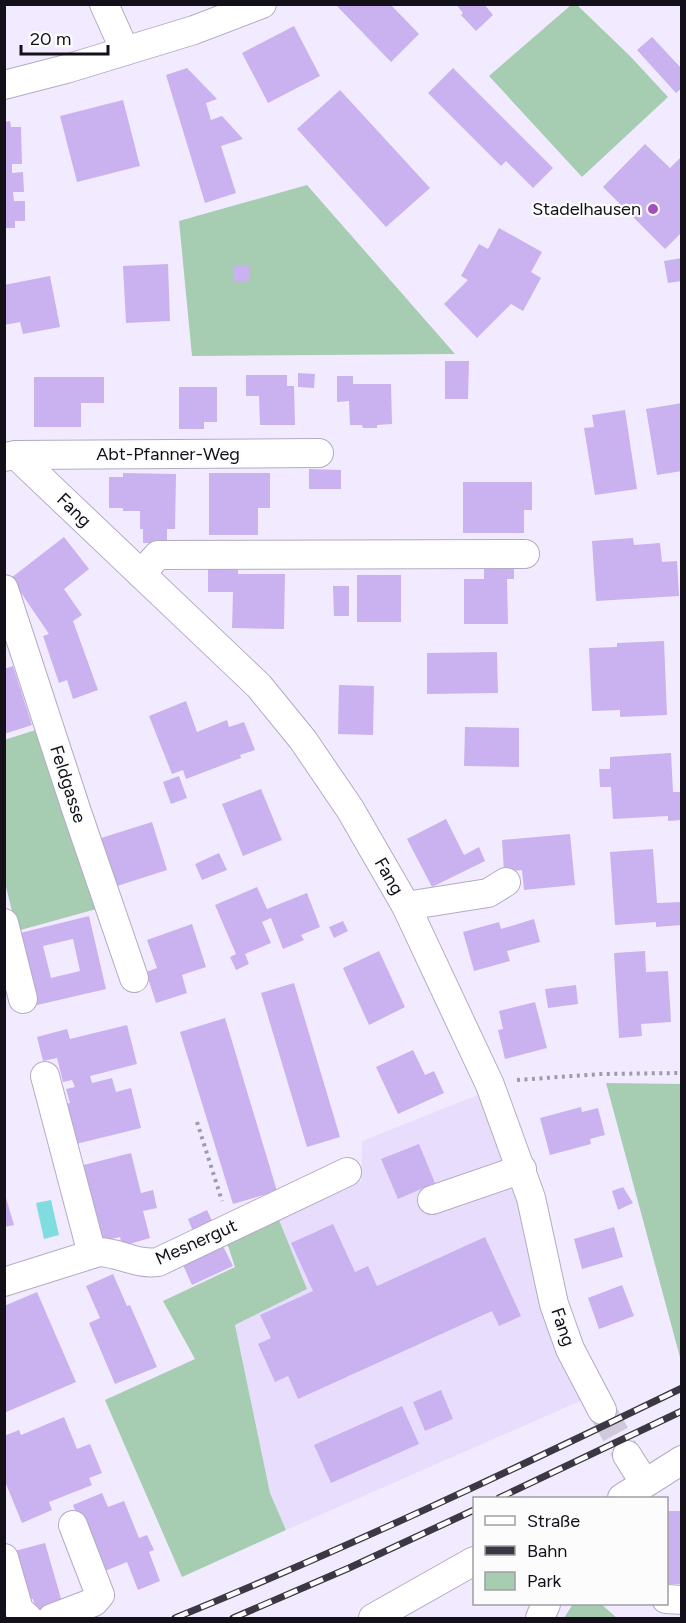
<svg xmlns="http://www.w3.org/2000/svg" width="686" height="1623" viewBox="0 0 686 1623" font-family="Figtree,sans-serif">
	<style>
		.built { fill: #e9ddfe }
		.green { fill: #a6ccb2 }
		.water { fill: #80dcde }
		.building { fill: #c9b2ef; fill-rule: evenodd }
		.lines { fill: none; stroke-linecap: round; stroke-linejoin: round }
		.minor-tunnel { stroke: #d1cadc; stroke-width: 28; stroke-dasharray: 28 14; stroke-linecap: butt }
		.minor-casing { stroke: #b3abc3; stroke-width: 30 }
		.path { stroke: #9f9aaa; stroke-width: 4; stroke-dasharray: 3 4.5; stroke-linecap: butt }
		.minor { stroke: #fff; stroke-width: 28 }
		.rail-casing { stroke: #3c3843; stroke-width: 7 }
		.rail { stroke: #fcfcfc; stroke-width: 4.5; stroke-dasharray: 14; stroke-linecap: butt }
		.poi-dot { fill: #a34fbe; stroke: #fcfcfc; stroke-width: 2 }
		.labels { text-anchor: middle; stroke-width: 4.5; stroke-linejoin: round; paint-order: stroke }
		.poi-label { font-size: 18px; fill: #131019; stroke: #fcfcfc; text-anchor: end }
		.street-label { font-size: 18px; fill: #131019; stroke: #fcfcfc }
	</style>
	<rect width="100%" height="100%" fill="#f2ebff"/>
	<!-- built -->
	<path class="built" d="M480,1094L520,1198L585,1399L286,1530L270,1493L235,1325L307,1289L279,1220L361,1181L362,1141Z"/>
	<!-- green -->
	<g class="green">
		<path d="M571,5H577L630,56L668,97L582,177L489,76Z"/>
		<path d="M307,185L455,354L192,356L179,221Z"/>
		<path d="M42,728L100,908L17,931L5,883L4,740Z"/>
		<path d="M606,1083L681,1084V1361Z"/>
		<path d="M279,1220L307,1289L235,1325L270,1493L286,1530L182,1577L105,1400L195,1359L163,1301L235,1267L227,1243Z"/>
		<path d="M573,1604H601L617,1618H564Z"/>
	</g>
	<!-- water -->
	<path class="water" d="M51,1200L59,1235L44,1239L36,1203Z"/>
	<!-- building -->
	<g class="building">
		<path d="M335,4H390L419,34L391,62Z"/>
		<path d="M456,4H484L493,15L476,31L461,15L463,13Z"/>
		<path d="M294,26L320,76L268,103L242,53Z"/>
		<path d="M652,37L682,69V88L676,93L637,50Z"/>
		<path d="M187,68L217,99L206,103L211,120L222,116L243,139L221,146L236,193L205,203L166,75Z"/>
		<path d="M453,68L553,168L533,188L506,161L501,166L428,93Z"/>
		<path d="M340,90L430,188L386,227L297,129Z"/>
		<path d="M123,100L140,166L77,182L60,116Z"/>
		<path d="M10,121L11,127H21L22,164H12V173L23,172L24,192H13L14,201H25V221H15V228H4V122Z"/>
		<path d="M645,144L670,168L682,156V232L665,249L603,187Z"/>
		<path d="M499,228L542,252L531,272L541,278L523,311L511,304L477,338L444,304L468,280L461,276L479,244L488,249Z"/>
		<path d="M682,258V281L668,283L664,261Z"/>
		<path d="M168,264L170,321L126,323L123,266Z"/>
		<path d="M249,265V281L234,282L233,266Z"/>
		<path d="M50,276L60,327L23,334L20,322L4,325V285Z"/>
		<path d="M445,361H469L468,399H445Z"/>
		<path d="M298,373L315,374L314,388L298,387Z"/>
		<path d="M246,375H287V386H294L295,425H260L259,396H246Z"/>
		<path d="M337,376H353V384H391L392,424L377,425V428H363L362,425H350L349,401L337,402Z"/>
		<path d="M34,377H104V403H81V427H34Z"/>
		<path d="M179,387H217V422H204V429H179Z"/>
		<path d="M682,403V471L657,475L646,409Z"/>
		<path d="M625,410L637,489L595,495L584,428L594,427L592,415Z"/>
		<path d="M309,469L341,470V489H309Z"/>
		<path d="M123,473L176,474L175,529H167V543H143V529H140V511H123V508H109V477H123Z"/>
		<path d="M209,473H270V508H258V535H209Z"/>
		<path d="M463,482H532V510H524V533H463Z"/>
		<path d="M64,537L89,569L64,589L82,615L73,621L98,690L73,699L67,680L59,683L43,636L49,634L11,578Z"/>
		<path d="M633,538L634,545L660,543L662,562L677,561L679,596L596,601L592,541Z"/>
		<path d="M208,562H238V574H285L284,629L232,628L233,592H208Z"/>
		<path d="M484,564H514V579H507L508,624H464V579H484Z"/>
		<rect x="357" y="575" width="44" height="47"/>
		<path d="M333,586H349V616H334Z"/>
		<path d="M664,641L667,715L620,717V710L592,711L589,648L617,647V643Z"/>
		<path d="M497,652L498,693L427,694V653Z"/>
		<path d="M13,666L32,725L4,734V669Z"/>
		<path d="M339,685L374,686L373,735L338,734Z"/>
		<path d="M186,701L197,732L227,720L229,727L244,722L255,750L240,755L241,758L186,779L183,770L172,774L149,716Z"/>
		<path d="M465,727L519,728V767L464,766Z"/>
		<path d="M671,753L673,792H682V820L668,821V816L613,819L611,787H600L599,769H610V757Z"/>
		<path d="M179,776L187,798L171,804L163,782Z"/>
		<path d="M261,789L282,840L243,856L222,804Z"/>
		<path d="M446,819L464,855L479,847L485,861L432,887L407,839Z"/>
		<path d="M152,822L167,870L114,887L98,839Z"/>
		<path d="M570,834L575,885L524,890L522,870L504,872L502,840Z"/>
		<path d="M653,849L657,903L682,902V925L656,927V922L615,925L610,852Z"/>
		<path d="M219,853L227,870L202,880L195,864Z"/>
		<path d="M257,887L267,909L307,893L320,927L301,935L304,940L283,949L271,918L262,922L271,943L245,954L249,964L236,970L230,957L236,954L215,905Z"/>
		<path d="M89,916L106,989L33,1006L16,934ZM73,939L80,971L51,978L43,946Z"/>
		<path d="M534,919L540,942L507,951L510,961L474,971L463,932L499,922L501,929Z"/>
		<path d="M343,921L348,931L334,938L329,927Z"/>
		<path d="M192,924L206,967L182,975L187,993L156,1003L146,972L157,968L147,940Z"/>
		<path d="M379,951L405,1007L369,1025L343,968Z"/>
		<path d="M645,951L646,972L668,971L671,1022L641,1024L642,1036L619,1038L614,953Z"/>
		<path d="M294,983L340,1137L307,1147L261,993Z"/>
		<path d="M576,985L578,1004L548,1008L545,989Z"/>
		<path d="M535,1002L547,1048L505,1059L498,1030L503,1029L499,1011Z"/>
		<path d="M225,1018L277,1191L233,1204L180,1032Z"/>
		<path d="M127,1025L137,1064L90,1076L92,1083L112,1078L116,1092L131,1088L141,1128L76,1144L66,1104L70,1103L66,1089L75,1087L72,1080L63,1082L57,1058L43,1061L37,1037L67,1029L70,1039Z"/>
		<path d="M413,1050L425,1075L434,1071L444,1093L398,1114L376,1067Z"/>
		<path d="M581,1107L582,1112L598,1108L605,1135L590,1139L591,1144L550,1155L540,1118Z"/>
		<path d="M419,1144L435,1183L398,1199L381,1159Z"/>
		<path d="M131,1153L141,1193L153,1190L157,1208L143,1211L150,1238L122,1246L120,1237L102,1241L76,1167Z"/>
		<path d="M623,1187L633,1203L618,1210L612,1191Z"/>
		<path d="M4,1191L14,1225L4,1227Z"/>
		<path d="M207,1210L214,1225L194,1234L188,1219Z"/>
		<path d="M333,1224L355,1272L368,1266L377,1286L485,1237L521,1316L499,1326L492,1311L298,1399L288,1376L275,1382L258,1344L271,1338L260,1315L313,1291L291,1243Z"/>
		<path d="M614,1227L623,1257L582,1269L574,1239Z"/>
		<path d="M223,1246L233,1266L192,1285L183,1265Z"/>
		<path d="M113,1274L127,1306L130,1305L157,1367L115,1384L89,1323L100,1318L86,1286Z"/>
		<path d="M622,1285L634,1316L599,1329L588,1298Z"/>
		<path d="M37,1292L76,1382L4,1413V1306Z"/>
		<path d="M441,1390L453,1419L425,1431L413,1402Z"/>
		<path d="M402,1406L419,1444L331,1483L314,1445Z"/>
		<path d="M64,1417L77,1449L90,1444L102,1473L89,1478L92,1485L49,1502L52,1510L22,1523L4,1479V1436L19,1430L21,1435Z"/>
		<path d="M102,1493L108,1507L124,1501L139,1538L147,1535L154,1550L149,1552L160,1581L138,1590L127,1562L100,1573L73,1505Z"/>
		<rect x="666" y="1511" width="16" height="73"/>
		<path d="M45,1543L62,1602L37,1613L33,1599H28L15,1551Z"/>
	</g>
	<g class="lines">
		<!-- minor-tunnel -->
		<path class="minor-tunnel" d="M602,1410L627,1455"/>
		<!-- minor casing -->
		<g class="minor-casing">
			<g id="minor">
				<path d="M104,4L125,51"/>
				<path d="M4,85L66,69L194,30L262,4"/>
				<path d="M16,455L319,453"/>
				<path d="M4,457L16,455L259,686L303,740L350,809L406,906L490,1085L531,1198L554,1304L570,1349L602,1410"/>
				<path d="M141,574L158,555L525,554"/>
				<path d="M4,589L77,812L134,978"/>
				<path d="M406,906L488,893L506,882"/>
				<path d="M4,923L23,999"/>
				<path d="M45,1076L92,1254"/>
				<path d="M432,1200L522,1169"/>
				<path d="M4,1282L99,1252C121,1253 136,1265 158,1262L347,1172"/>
				<path d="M627,1455L644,1482"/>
				<path d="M622,1498L682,1460"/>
				<path d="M4,1558L19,1610L28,1618"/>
				<path d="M666,1599L682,1600"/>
				<path d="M52,1618L94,1602L100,1595L73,1525"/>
				<path d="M373,1618L474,1561"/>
				<path d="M540,1618L546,1604"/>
			</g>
		</g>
		<!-- path -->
		<g class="path">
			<path d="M517,1080L601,1074L682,1073"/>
			<path d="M197,1122L222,1201"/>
		</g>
		<!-- minor -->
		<use href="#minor" class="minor"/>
		<!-- rail casing -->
		<g class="rail-casing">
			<g id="rail">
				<path d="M499,1498L682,1411"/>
				<path d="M175,1618C347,1548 515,1469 682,1388"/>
				<path d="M233,1618L349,1568L474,1510"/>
			</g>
		</g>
		<!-- rail -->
		<use href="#rail" class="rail"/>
	</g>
	<!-- markers -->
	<circle class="poi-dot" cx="653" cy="209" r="6"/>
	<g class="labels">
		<!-- poi labels -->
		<g class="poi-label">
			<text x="641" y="215">Stadelhausen</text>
		</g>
		<!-- street labels -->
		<g class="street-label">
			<text x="168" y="460">Abt-Pfanner-Weg</text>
			<text transform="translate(74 510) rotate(44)" y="6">Fang</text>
			<text transform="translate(68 784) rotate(72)" y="6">Feldgasse</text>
			<text transform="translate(389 876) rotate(60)" y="6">Fang</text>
			<text transform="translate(196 1242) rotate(-24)" y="6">Mesnergut</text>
			<text transform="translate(563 1327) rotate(71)" y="6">Fang</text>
		</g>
	</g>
	<!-- border -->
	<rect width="686" height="1623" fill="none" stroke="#131019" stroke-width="12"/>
	<!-- legend -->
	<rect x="473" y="1497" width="195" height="108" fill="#fcfcfc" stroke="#9f9ea1" stroke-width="1.5"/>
	<rect x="485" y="1516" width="30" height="9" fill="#ffffff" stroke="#9f9ea1" stroke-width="1.5"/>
	<text x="527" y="1527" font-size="18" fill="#131019">Straße</text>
	<rect x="485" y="1546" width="30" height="9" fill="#3c3843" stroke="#9f9ea1" stroke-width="1.5"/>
	<text x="527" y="1557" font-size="18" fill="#131019">Bahn</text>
	<rect x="485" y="1572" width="30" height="18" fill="#a6ccb2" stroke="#9f9ea1" stroke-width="1.5"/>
	<text x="527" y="1587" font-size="18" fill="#131019">Park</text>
	<!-- scale -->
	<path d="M21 45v9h87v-9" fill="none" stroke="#131019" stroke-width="3"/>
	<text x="30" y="45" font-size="18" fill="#131019" stroke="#fcfcfc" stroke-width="4.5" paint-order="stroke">20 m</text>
</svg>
